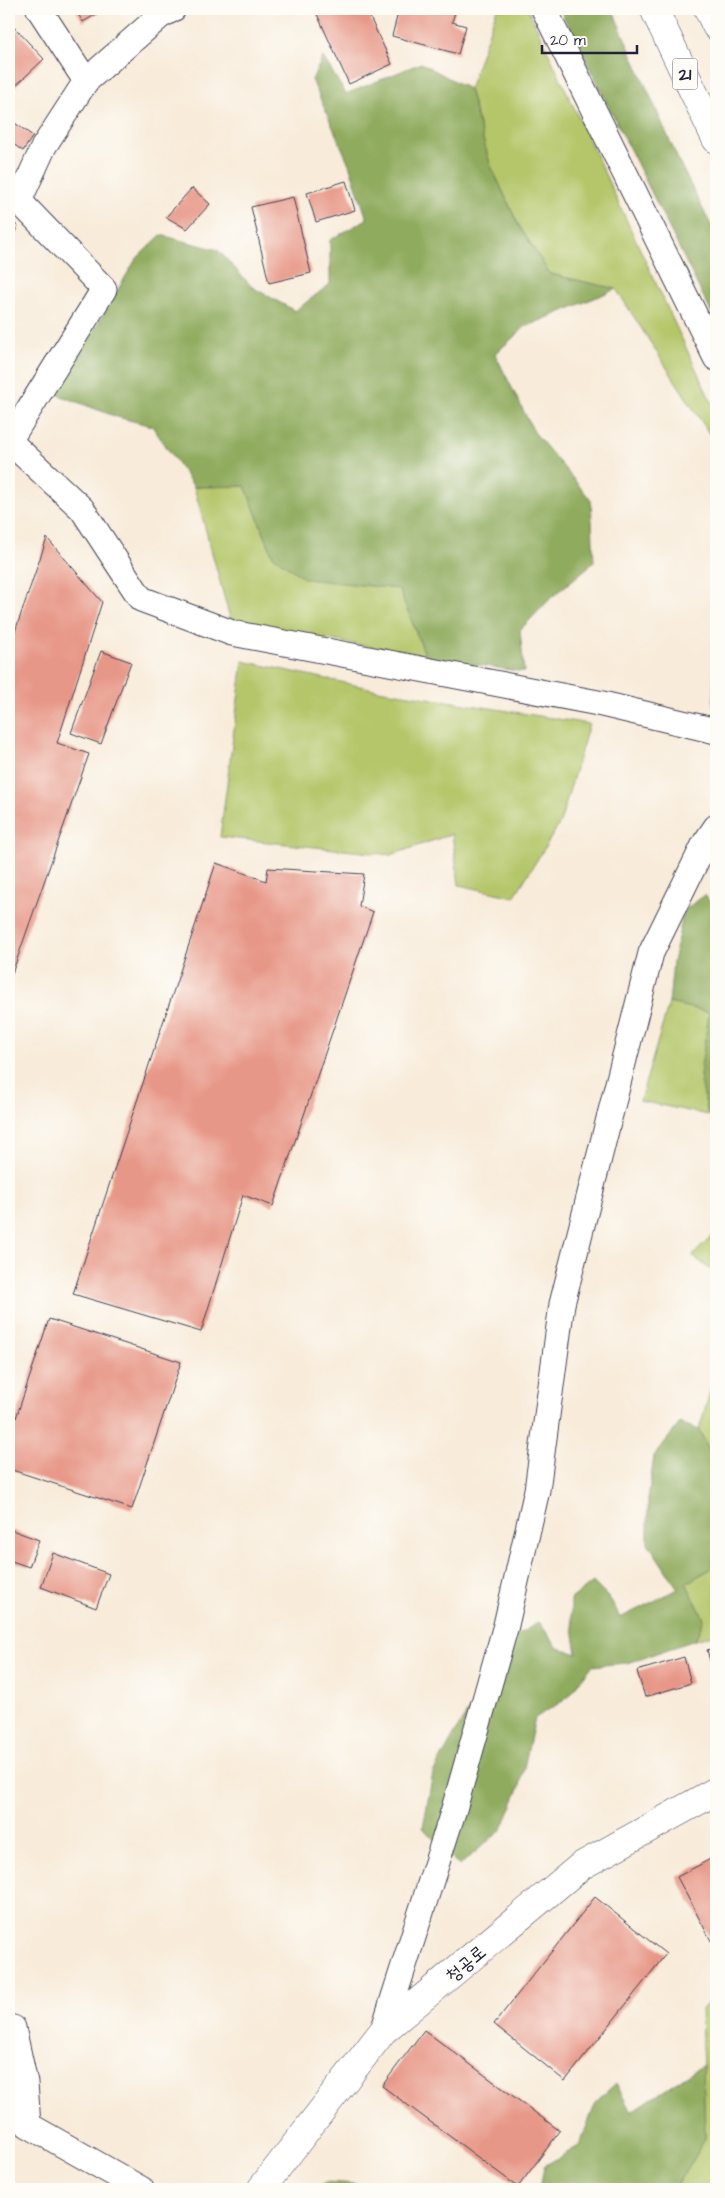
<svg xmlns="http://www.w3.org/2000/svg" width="725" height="2198" viewBox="0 0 725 2198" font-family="'Architects Daughter','Poor Story',sans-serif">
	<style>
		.green { fill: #b4c669; stroke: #6b7452 }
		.forest { fill: #8fab5d; stroke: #58664c }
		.building { fill: #e79787 }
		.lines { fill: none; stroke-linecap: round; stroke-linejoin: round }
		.street-casing { stroke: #424053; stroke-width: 27 }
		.secondary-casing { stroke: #424053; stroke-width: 29 }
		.highway-casing { stroke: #424053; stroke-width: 29 }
		.street { stroke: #fff; stroke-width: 25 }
		.secondary { stroke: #fff; stroke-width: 28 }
		.highway { stroke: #fff; stroke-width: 28 }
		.labels { text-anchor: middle; stroke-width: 4; stroke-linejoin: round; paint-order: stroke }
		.shield { fill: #fdfcf7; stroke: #646373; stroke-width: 1 }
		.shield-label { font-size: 18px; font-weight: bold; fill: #22223b }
		.street-label { font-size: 19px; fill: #22223b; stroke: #fdfcf7 }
	</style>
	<rect width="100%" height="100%" fill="#fdfcf7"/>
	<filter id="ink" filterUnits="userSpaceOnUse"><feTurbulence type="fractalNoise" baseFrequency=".02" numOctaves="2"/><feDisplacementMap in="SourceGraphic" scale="10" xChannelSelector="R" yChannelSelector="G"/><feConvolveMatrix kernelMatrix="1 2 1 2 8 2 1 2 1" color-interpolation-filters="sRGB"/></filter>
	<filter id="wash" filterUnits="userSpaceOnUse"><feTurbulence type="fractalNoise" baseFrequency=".0096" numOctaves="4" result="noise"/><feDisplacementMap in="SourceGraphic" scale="20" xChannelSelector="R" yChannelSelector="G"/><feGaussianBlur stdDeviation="1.12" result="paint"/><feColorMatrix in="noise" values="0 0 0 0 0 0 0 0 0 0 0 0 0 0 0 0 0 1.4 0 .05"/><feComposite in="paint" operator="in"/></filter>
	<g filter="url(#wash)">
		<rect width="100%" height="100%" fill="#f8ebd9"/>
		<!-- green -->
		<g class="green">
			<path d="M497,9H528L716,412V444L616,289L550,274L518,224L490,164L469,89Z"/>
			<path d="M245,486L273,556L305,578L399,589L426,657L231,622L194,487Z"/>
			<path d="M716,626V707L713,706Z"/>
			<path d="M243,661L378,690L589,724L560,823L514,897L459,885L452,834L391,855L220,837Z"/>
			<path d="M669,1003L709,1012L700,1075L708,1115L640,1101Z"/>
			<path d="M716,1232V1273L692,1256Z"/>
			<path d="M716,1371V1463L699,1430Z"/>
			<path d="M716,1547V1634L695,1640L704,1619L686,1583L711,1569Z"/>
			<path d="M716,1998V2189H674L705,2139L701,2009Z"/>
		</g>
		<!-- forest -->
		<g class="forest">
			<path d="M560,9H612L680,164L716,235V322Z"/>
			<path d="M323,57L346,94L421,63L469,89L490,164L518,224L550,274L616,289L525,327L495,354L534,432L591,500L594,562L551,598L520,630L524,672L426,657L399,589L305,579L273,556L245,486L194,487L152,426L117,417L56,394L136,259L161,235L218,250L252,287L295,311L330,284V240L367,219L349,164L312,80Z"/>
			<path d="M705,895L716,911V1117L708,1115L700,1075L709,1012L669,1003L673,962L684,910Z"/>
			<path d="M680,1423L699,1430L716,1463V1547L711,1569L686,1583L704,1619L695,1640L627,1663L592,1666L566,1699L535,1718L520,1786L502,1829L459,1866L423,1828L433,1773L459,1726L516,1636L539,1622L557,1647L577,1654L571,1616V1599L593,1582L611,1600L620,1618L678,1589L648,1543V1499L654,1456Z"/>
			<path d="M703,2065L705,2139L674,2189H540L544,2166L579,2146L596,2102L616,2083L631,2112Z"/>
			<path d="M325,2182L401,2187L402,2189H313Z"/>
		</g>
		<g id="blocks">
			<!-- building -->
			<g class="building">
				<path d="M75,9H105L83,22Z"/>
				<path d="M323,9H366L392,64L349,84L316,12Z"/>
				<path d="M399,9H456L452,22L466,26L458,54L392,36Z"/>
				<path d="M15,28L44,59L9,92V34Z"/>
				<path d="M9,119L33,136L23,151L9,141Z"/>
				<path d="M9,163L14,166L9,175Z"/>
				<path d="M346,181L355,210L316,222L307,193Z"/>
				<path d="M192,188L210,204L187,229L166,217Z"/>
				<path d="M293,197L311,273L269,283L251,207Z"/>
				<path d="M9,221L18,226L9,244Z"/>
				<path d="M47,538L102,602L57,743L89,754L9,982V649Z"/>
				<path d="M101,651L131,662L101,744L71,733Z"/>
				<path d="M216,863L266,881L268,868L364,874L359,906L373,912L273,1206L243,1195L201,1332L73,1294Z"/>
				<path d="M49,1319L181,1362L132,1509L9,1469V1439Z"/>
				<path d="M9,1529L39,1540L29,1567L9,1560Z"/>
				<path d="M53,1553L109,1574L96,1608L41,1587Z"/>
				<path d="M716,1647V1681L707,1650Z"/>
				<path d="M684,1657L691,1683L645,1697L637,1671Z"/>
				<path d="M716,1856V1950L677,1877Z"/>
				<path d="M595,1897L666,1954L565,2081L494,2024Z"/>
				<path d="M424,2030L560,2131L518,2187L382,2086Z"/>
			</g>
		</g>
	</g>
	<g filter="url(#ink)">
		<use href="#blocks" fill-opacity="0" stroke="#424053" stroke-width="1"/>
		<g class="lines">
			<!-- street casing -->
			<g class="street-casing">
				<g id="street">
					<path d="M39,9L86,81L44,146L19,201L104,289L9,441L82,509L141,599L232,633L598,703L716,731"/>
					<path d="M544,9L716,358"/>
					<path d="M86,81L160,16L173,9"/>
					<path d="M9,2027L13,2028L25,2083L28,2125L141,2189"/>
					<path d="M383,2031L454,1809L506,1625L537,1490L562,1304L651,953L705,843L716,827"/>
				</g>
			</g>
			<!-- secondary casing -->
			<g class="secondary-casing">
				<path id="secondary" d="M261,2189L383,2031L581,1866L716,1791"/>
			</g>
			<!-- highway casing -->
			<g class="highway-casing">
				<g id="highway">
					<path d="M654,9L716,139"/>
					<path d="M708,9L716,26"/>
				</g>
			</g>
			<!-- street -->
			<use href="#street" class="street"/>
			<!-- secondary -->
			<use href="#secondary" class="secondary"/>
			<!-- highway -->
			<use href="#highway" class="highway"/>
		</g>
	</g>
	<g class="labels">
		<!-- shield labels -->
		<rect class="shield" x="672.5" y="58.5" width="25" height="31" rx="4"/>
		<g class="shield-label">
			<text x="685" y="80">21</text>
		</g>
		<!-- street labels -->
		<g class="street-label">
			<text transform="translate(465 1963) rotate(-40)" y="7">청공로</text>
		</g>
	</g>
	<!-- margin -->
	<rect width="725" height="2198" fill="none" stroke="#fdfcf7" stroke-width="30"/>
	<!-- scale -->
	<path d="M542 45v8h95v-8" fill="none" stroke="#22223b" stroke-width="2.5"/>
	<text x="550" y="45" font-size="15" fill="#22223b" stroke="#fdfcf7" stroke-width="4" paint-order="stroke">20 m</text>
</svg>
